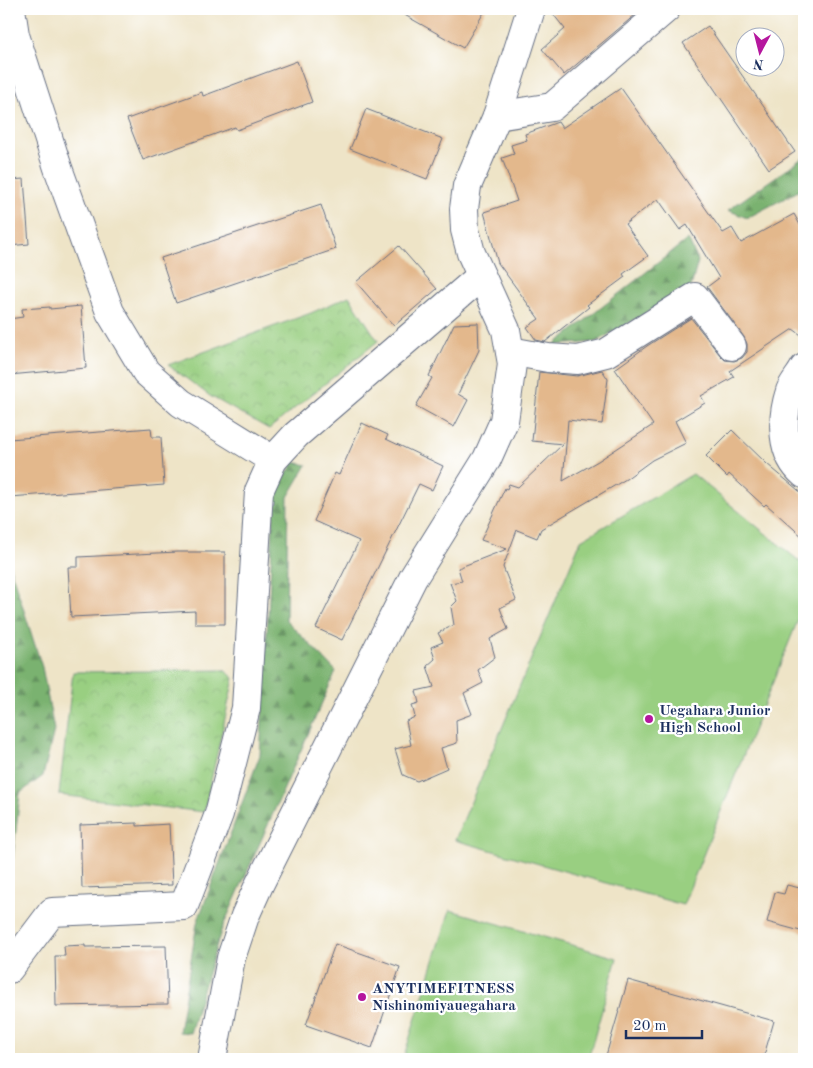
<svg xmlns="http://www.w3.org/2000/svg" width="813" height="1068" viewBox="0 0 813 1068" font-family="'Old Standard TT',serif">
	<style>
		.forest { fill: url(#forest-firs); stroke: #4a7066 }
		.park { fill: url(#park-crowns); stroke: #5a7f70 }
		.pitch { fill: #99cf81; stroke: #5a7f70 }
		.building { fill: #e3b88c }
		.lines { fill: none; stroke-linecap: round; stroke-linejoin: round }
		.minor-casing { stroke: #656e83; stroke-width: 30 }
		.minor { stroke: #fff; stroke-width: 28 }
		.poi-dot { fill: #b5179e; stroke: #fff; stroke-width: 2 }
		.labels { text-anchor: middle; stroke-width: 4.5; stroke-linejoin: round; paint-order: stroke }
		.poi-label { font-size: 15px; font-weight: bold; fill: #1b2f5e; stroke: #fff; text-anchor: start }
	</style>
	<defs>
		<pattern id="forest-firs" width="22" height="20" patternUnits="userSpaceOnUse" patternTransform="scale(1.25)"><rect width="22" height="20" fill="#7ab26f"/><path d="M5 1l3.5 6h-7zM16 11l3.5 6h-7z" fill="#63915e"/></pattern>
		<pattern id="park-crowns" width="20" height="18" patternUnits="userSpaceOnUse" patternTransform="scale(1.25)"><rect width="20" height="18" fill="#99cf81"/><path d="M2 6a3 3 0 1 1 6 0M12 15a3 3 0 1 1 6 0" fill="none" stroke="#83b272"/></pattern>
	</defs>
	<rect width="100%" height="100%" fill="#fff"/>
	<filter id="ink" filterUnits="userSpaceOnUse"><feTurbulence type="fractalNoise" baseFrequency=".02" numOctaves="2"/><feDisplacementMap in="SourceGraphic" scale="10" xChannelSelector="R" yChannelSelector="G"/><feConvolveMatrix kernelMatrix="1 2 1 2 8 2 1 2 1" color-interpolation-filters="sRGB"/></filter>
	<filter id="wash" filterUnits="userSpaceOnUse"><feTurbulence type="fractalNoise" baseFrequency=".0096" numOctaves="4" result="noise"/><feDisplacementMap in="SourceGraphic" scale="20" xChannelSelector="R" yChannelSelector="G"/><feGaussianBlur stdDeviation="1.12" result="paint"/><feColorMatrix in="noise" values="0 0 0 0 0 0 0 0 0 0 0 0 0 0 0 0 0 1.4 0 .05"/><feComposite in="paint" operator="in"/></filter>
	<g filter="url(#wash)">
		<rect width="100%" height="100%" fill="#eee4c7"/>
		<!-- forest -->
		<g class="forest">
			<path d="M804,157V188L747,218L728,210Z"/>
			<path d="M688,239L698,261L691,287L596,342L554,345Z"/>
			<path d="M294,462L307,465L288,497L286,620L336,671L221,931L190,1033L179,1032L197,923L260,755L275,493Z"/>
			<path d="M9,564L42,667L54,730L43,776L20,793L13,858L9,863Z"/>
		</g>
		<!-- park -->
		<g class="park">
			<path d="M349,296L378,341L269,429L210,396L168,365L311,313Z"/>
			<path d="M224,670L234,678L204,812L59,795L73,672Z"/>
		</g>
		<!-- pitch -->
		<g class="pitch">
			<path d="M693,474L804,565V605L683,905L455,840L581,540Z"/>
			<path d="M450,910L617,958L588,1059H403Z"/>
		</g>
		<g id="blocks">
			<!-- building -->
			<g class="building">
				<path d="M394,9H486L463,48Z"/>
				<path d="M549,9H642L564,75L542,49L565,29Z"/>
				<path d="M708,26L795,152L769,169L683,43Z"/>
				<path d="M297,61L312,102L237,130L235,127L143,160L127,119L202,92L203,96Z"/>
				<path d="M621,88L723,233L732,228L741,243L794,214L804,232V337L793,329L730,371L734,377L701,396L705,403L675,421L686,443L652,460L626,479L541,529L537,538L517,530L503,567L516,600L500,608L508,629L490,639L495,657L478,670L483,683L464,693L472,714L456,720L457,743L441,748L447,768L417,781L403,775L395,749L411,745L406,721L415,717L412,705L419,703L416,691L434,687L427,666L435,659L431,647L443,642L438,633L454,625L451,607L457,601L450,583L462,581L458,568L507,549L481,540L505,488L507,489L509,484L518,487L563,444L532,441L539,372L577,376L602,370L608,379L602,424L568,420L563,481L598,461L653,425L615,369L647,346L691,318L720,355L725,360L734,361L742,358L747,352V344L744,337L707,287L719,278L687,225L680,230L658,199L625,224L648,256L623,274L625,277L587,305L589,307L545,342L536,340L527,327L539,319L498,263L484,212L517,201L502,158L514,154L511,145L527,140L525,134L558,122L562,128Z"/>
				<path d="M366,109L443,139L427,179L350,149Z"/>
				<path d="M24,179L29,244L9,246V180Z"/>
				<path d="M321,205L336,249L176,303L161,258Z"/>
				<path d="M399,246L437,289L394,326L356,282Z"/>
				<path d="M81,306L86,368L9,375V319L23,317L22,309L50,307V309Z"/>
				<path d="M478,323L479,350L458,394L468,400L454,427L416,406L432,378L429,376L454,324Z"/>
				<path d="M362,423L388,435L386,439L443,466L432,490L419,484L342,640L316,628L359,541L314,521L335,473L339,475Z"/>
				<path d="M151,428L152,437H161L164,485L10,497L9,439Z"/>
				<path d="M732,430L767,464L804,495V538L766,504L764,506L729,474L727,477L706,456Z"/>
				<path d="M177,552H225V624H195V611L71,617L68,567H78V557Z"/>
				<path d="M137,823V826L169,824L172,885L82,888L80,825Z"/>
				<path d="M787,885L804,889V932L767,922L775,892L784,894Z"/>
				<path d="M335,944L400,967L372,1048L306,1025Z"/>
				<path d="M85,945V947L166,946L168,1004L56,1006L55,956H65L64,946Z"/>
				<path d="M628,980L774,1021L763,1059H605Z"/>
			</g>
		</g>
	</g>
	<g filter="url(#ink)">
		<use href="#blocks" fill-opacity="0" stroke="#656e83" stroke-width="1"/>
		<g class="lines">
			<!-- minor casing -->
			<g class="minor-casing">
				<g id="minor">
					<path d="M11,9L15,35L58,168L110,312L146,372L181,403L273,460"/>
					<path d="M497,116L552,107L666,9"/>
					<path d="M510,351L548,358L578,360L606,353L695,297L732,346"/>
					<path d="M804,368C800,376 793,383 790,391C781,419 780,454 804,474"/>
					<path d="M9,969L52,912L184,906L219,814L246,708L259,491L273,460L296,435L481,276"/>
					<path d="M212,1059L231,958L245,916L259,885L413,578L487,459L504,421L512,364L506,330L471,253L465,230L464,209L467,186L497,116L531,9"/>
				</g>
			</g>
			<!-- minor -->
			<use href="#minor" class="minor"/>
		</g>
	</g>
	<!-- markers -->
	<g class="poi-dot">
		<circle cx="649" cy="719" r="5"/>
		<circle cx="362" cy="997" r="5"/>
	</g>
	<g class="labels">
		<!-- poi labels -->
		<g class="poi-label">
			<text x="659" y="715">Uegahara Junior<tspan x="659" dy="17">High School</tspan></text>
			<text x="372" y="993">ANYTIMEFITNESS<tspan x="372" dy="17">Nishinomiyauegahara</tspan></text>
		</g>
	</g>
	<!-- margin -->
	<rect width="813" height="1068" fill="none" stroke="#fff" stroke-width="30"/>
	<!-- north arrow -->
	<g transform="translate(760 52) rotate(187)"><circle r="24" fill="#ffffff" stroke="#a4acbf"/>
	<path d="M0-4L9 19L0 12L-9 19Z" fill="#b5179e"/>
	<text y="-8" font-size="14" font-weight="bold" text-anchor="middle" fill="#1b2f5e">N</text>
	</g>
	<!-- scale -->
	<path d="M626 1030v8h76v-8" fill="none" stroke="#1b2f5e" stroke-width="2.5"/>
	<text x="633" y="1030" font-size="15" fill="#1b2f5e" stroke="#ffffff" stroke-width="4" paint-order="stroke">20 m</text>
</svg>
